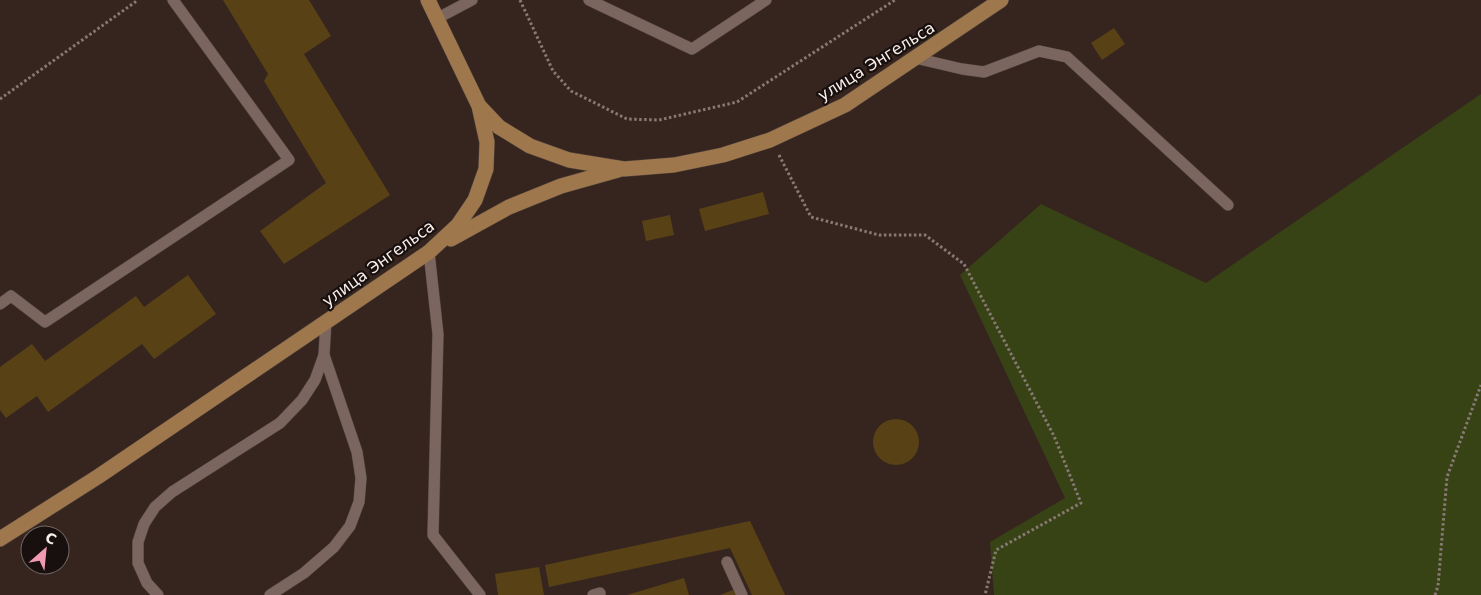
<svg xmlns="http://www.w3.org/2000/svg" width="1481" height="595" viewBox="0 0 1481 595" font-family="'DejaVu Sans',sans-serif">
	<style>
		.green { fill: #374315 }
		.building { fill: #594116 }
		.lines { fill: none; stroke-linecap: round; stroke-linejoin: round }
		.lane-casing { stroke: #4e403b; stroke-width: 12 }
		.secondary-casing { stroke: #4e403b; stroke-width: 16 }
		.path { stroke: #887974; stroke-width: 3; stroke-dasharray: 2.5 2.5; stroke-linecap: butt }
		.lane { stroke: #7a665f; stroke-width: 11 }
		.secondary { stroke: #9e774c; stroke-width: 15 }
		.labels { text-anchor: middle; stroke-width: 4.5; stroke-linejoin: round; paint-order: stroke }
		.street-label { font-size: 16px; fill: #fbefeb; stroke: #18100e }
	</style>
	<rect width="100%" height="100%" fill="#36251f"/>
	<!-- green -->
	<path class="green" d="M1481,94V595H994L990,542L1065,498L960,275L1041,204L1206,283Z"/>
	<!-- building -->
	<g class="building">
		<path d="M223,0H309L331,36L304,54L390,195L284,264L260,231L326,183L264,81L268,74Z"/>
		<path d="M1114,28L1125,44L1102,60L1091,43Z"/>
		<path d="M763,192L769,214L705,231L699,209Z"/>
		<path d="M670,215L674,235L646,241L642,221Z"/>
		<path d="M188,275L216,314L154,359L142,344L48,412L37,396L6,418L0,410V367L32,344L45,361L136,296L144,307Z"/>
		<circle cx="896" cy="442" r="23"/>
		<path d="M750,521L785,595H752L730,548L549,587L545,565Z"/>
		<path d="M539,567L544,595H498L495,574Z"/>
		<path d="M684,578L689,595H627Z"/>
		<path d="M738,588L741,595H720Z"/>
	</g>
	<g class="lines">
		<!-- lane casing -->
		<g class="lane-casing">
			<g id="lane">
				<path d="M589,0L692,49L766,0"/>
				<path d="M436,19L472,0"/>
				<path d="M915,58L962,69L984,72L1039,51L1067,57L1228,205"/>
				<path d="M429,252L438,334L433,535L480,595"/>
				<path d="M0,304L11,296L45,322L289,160L173,0"/>
				<path d="M727,562L742,595"/>
				<path d="M158,595L147,583L138,563V542L144,524L155,507L172,492L280,423L302,400L315,380L324,355L326,321"/>
				<path d="M270,595L304,573L334,547L350,526L359,502L361,478L357,452L324,355"/>
				<path d="M593,595L600,593V595"/>
			</g>
		</g>
		<!-- secondary casing -->
		<g class="secondary-casing">
			<g id="secondary">
				<path d="M480,107L499,127L530,146L569,160L624,169L674,165L723,155L770,140L845,105L1001,0"/>
				<path d="M451,239L509,207L561,186L618,170"/>
				<path d="M0,539L99,476L429,252L458,225L475,200L486,169L487,142L479,106L428,0"/>
			</g>
		</g>
		<!-- path -->
		<g class="path">
			<path d="M520,0L553,71L571,91L627,119L659,120L737,102L895,0"/>
			<path d="M0,99L138,0"/>
			<path d="M779,155L811,217L879,235H925L964,264L1054,436L1081,503L996,550L985,595"/>
			<path d="M1435,595L1438,586L1447,477L1481,385"/>
		</g>
		<!-- lane -->
		<use href="#lane" class="lane"/>
		<!-- secondary -->
		<use href="#secondary" class="secondary"/>
	</g>
	<g class="labels">
		<!-- street labels -->
		<g class="street-label">
			<text transform="translate(876 61) rotate(-32)" y="6">улица Энгельса</text>
			<text transform="translate(378 263) rotate(-36)" y="6">улица Энгельса</text>
		</g>
	</g>
	<!-- north arrow -->
	<g transform="translate(45 550) rotate(27)"><circle r="24" fill="#18100e" stroke="#736966"/>
	<path d="M0-4L9 19L0 12L-9 19Z" fill="#f19ab4"/>
	<text y="-8" font-size="14" font-weight="bold" text-anchor="middle" fill="#fbefeb">С</text>
	</g>
</svg>
